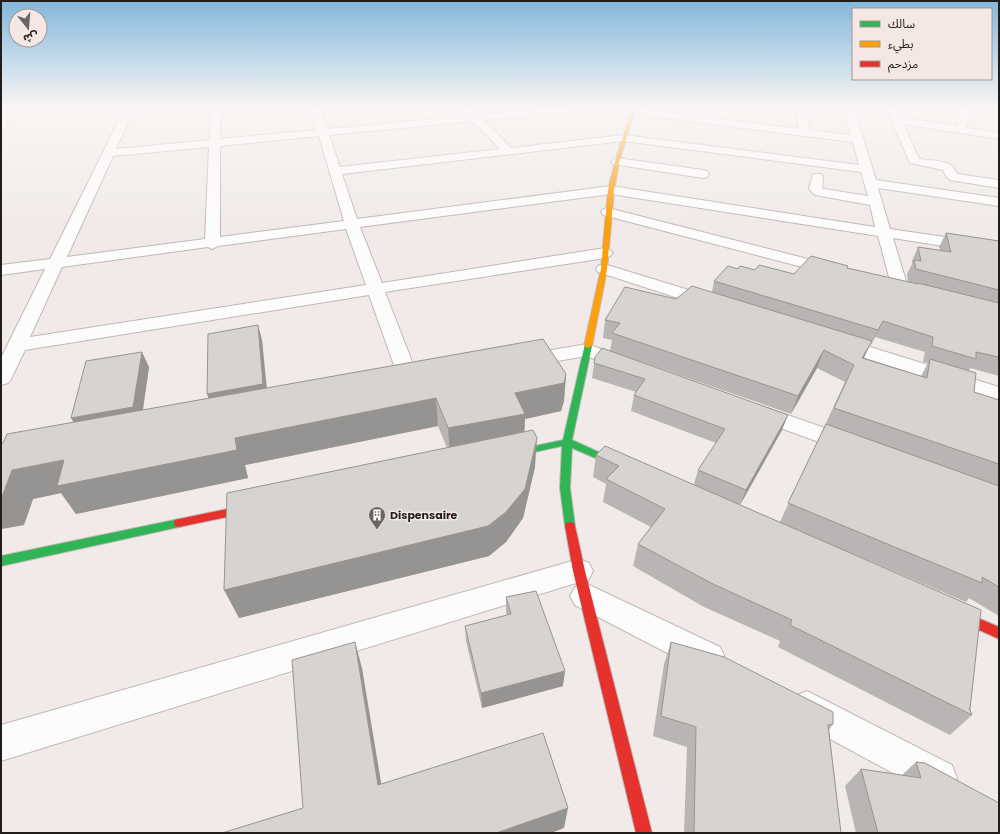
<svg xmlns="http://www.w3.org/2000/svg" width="1000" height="834" viewBox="0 0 1000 834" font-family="Poppins,'Noto Sans Arabic',sans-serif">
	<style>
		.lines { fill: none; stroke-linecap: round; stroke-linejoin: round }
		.street-casing { stroke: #beb9b7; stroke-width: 2 }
		.fast-casing { stroke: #beb9b7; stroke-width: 2 }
		.slow-casing { stroke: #beb9b7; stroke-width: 2 }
		.jam-casing { stroke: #beb9b7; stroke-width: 2 }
		.street { fill: #fdfcfc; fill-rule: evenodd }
		.fast { fill: #30b455; fill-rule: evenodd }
		.slow { fill: #ff9f0a; fill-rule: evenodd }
		.jam { fill: #e5322d; fill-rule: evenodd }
		.wall { fill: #b9b5b4; fill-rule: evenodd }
		.shaded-wall { fill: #969492 }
		.building { fill: #d7d3d1; stroke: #969492 }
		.labels { text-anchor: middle; stroke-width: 3; stroke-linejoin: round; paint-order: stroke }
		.poi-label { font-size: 11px; font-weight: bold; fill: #211d1b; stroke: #f5e8e4; text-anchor: start }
	</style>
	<rect width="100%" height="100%" fill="#f1eae8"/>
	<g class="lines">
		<!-- street casing -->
		<g class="street-casing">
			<g id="street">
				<path d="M13,108H23L5,129L1,130V121Z"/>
				<path d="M125,108H135L116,149L210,140L211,108H221L220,139L317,130L310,108H320L327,129L468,116L463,110L466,108H471L478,115L553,108H584L582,110L579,111L484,120L511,148L624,135L859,165L853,142L633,114L628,111L633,108L799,129L796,110L798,108H803L806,110L810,130L851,135L844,108H854L876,180L999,198V206L878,188L890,229L999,245V255L893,238L908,288L906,292L900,293L894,292L892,288L878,236L611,194L360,227L382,283L605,248L610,250L613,253L610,256L605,258L385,292L420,382L417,386L410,388L403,386L400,382L369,295L25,350L11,379L8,383L1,385V358L45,269L1,275V265L50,259ZM473,121L500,149L340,167L329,135ZM319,136L344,221L220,237V146ZM624,141L861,172L868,196L824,189L822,188L823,177L821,174H813L809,189L815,195L870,205L875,227L611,186L357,219L342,174ZM209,147L205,239L67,257L113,156ZM346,229L366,285L30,337L62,267L208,247L212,249L218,246Z"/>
				<path d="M886,108H896L900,117L957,126L961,108H971L966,128L999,133V139L903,124L919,159C932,161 953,159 957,174L999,180V188L950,180L946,176L943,170L910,163Z"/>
				<path d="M617,158L703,170L707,171L709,174L707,177L703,178L613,164L611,162L613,160Z"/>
				<path d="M608,208L839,267L841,270L839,273L833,275L603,215L601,212L603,209Z"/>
				<path d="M604,264L718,299L721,303L718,307L712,308L706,307L598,272L596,269L598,266Z"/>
				<path d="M838,337L999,387V401L831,347L828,343L831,339Z"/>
				<path d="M587,344L633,360L636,364L633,368L626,370L619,368L586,356L523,367L516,365L513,361L516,357L523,355Z"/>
				<path d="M758,405L857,439L861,445L857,451L849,453L750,417L747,412L750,407Z"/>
				<path d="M579,559L589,563L593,571L589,579L1,761V725Z"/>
				<path d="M585,583L720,647L725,658L720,669L709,673L698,669L575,605L570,596L575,587Z"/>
				<path d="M807,691L952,765L957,778L952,791L939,796L926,791L795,720L790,708L795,696Z"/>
			</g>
		</g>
		<!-- fast casing -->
		<g class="fast-casing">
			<g id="fast">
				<path d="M585,344H588L592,346L572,440L627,465L629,467L627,469H621L572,448L570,488L575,526L574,529L570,530L566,529L565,526L560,488L562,446L507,458L504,457L502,455L504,453L507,452L563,440Z"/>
				<path d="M179,519L183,520L184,523L183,526L179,527L1,566V556Z"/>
			</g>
		</g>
		<!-- slow casing -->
		<g class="slow-casing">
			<path id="slow" d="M632,108H636L619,162L614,190L607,269L592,346L588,348L584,346L601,269L608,190L615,162Z"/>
		</g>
		<!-- jam casing -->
		<g class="jam-casing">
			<g id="jam">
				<path d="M256,503L260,504L261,507L260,510L256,511L179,527L175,526L174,523L175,520L179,519Z"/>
				<path d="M570,522L574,523L575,526L585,571L652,833H636L573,571L565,526L566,523Z"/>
				<path d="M952,607L999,627V639L948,616L946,612L948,608Z"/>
			</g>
		</g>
		<!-- street -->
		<use href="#street" class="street"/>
		<!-- fast -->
		<use href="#fast" class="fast"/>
		<!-- slow -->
		<use href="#slow" class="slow"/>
		<!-- jam -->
		<use href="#jam" class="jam"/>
	</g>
	<!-- wall -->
	<g class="wall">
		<path d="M946,233L999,241V376L970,368L969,371L974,392L999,400V616L969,598L966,602L851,553L970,709L972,715L950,735L778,647L780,641L704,607L633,566L638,544L651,527L603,502L606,484L593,477L596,455L694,484L698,470L716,443L631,411L634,395L636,392L592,378L595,357L782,430L740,505L780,522L845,382L817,368L791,414L610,351L612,340L603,338L605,320L676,299L712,292L714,281L738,269L794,274L847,268L908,282L907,274L912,264V261L918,247L940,250L939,247ZM875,337L925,352L923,362L928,363L921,376L864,358L870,345H871Z"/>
		<path d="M262,340L266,388L566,374L564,401L561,411L525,419L524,432L535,467L523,518L506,542L489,556L239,618L447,448L438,426L245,465L248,478L76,514L61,493L33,499L24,525L1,529L73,422L149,367L143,410L208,398Z"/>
		<path d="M506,597L563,686L482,708L466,641L465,626L507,615L506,613Z"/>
		<path d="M671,642L833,724L829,730L841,833H684L687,747L653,736L664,664Z"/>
		<path d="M916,762L999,833H856L845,786L861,769L902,775Z"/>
	</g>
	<!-- shaded-wall -->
	<g class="shaded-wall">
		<path d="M883,321L871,345L878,330Z"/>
		<path d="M258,325L262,340L268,400L213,410L207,394Z"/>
		<path d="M872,341L863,359L862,358Z"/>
		<path d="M824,350L817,368L791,414L798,396Z"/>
		<path d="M142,352L149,367L141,422L80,433L71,418Z"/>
		<path d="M566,374L564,401L561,411L525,419L524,441L450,456L448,428L515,393Z"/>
		<path d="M436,398L438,426L245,465L248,478L76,514L61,493L33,499L24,525L1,529V497L12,470L64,460L235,438Z"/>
		<path d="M788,415L782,430L740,505L746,490Z"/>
		<path d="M537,438L535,467L523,518L506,542L489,556L239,618L224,590Z"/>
		<path d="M355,642L362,668L385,806L378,785Z"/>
		<path d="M565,671L563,686L482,708L481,693Z"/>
		<path d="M568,808L564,828L551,833H496Z"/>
	</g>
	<!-- building -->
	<g class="building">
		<path d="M946,233L999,241V290L916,269L914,260L921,261L918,247L951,252Z"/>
		<path d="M811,256L848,266L847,268L918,284V283L999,303V357L976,352V359L932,346L933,337L883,321L878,330L714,281L728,266L738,269L740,266L755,270L759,265L794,274Z"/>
		<path d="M692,286L872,341L862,358L927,378L930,359L976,373L974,392L999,400V464L834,408L854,365L824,350L798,396L612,333L620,323L605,320L625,287L676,299Z"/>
		<path d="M258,325L263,384L207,394L208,334Z"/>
		<path d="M543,339L566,374L564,383L515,393L525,414L448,428L436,398L235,438L237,450L57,486L64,460L12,470L2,497H1V443H3L7,434Z"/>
		<path d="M602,348L788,415L746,490L698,470L725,429L634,395L645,379L594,363L595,357Z"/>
		<path d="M142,352L133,407L71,418L86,361Z"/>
		<path d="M826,424L999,486V587L982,577V583L788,503Z"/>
		<path d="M533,430L537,438L525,489L506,512L488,526L224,590L227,493Z"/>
		<path d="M605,446L981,610L970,709L969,708L972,715L790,625L792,620L713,584L638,544L665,509L606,479L619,466L596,455Z"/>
		<path d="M536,591L565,671L481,693L465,626L511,614L506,597Z"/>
		<path d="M355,642L378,785L543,733L568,808L496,833H222L303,808L292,660Z"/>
		<path d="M671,642L724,657L833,712V724L828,725L841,833H694L696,727L661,716Z"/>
		<path d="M916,762L925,763L999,803V833H878L861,769L921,778Z"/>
	</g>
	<!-- sky -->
	<linearGradient id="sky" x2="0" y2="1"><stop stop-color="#82b7dc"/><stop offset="0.48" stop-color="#f9f6f5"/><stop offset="1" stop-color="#f9f6f5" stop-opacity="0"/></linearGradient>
	<rect width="1000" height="224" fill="url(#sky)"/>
	<!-- icons -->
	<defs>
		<g id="building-pin" transform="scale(0.9)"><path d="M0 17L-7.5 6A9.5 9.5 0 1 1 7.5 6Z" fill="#6a6563" stroke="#f5e8e4"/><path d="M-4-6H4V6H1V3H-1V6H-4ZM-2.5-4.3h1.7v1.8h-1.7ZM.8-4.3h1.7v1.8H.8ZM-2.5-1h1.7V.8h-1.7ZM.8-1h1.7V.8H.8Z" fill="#fff"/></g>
	</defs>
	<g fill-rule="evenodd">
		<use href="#building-pin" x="377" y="515"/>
	</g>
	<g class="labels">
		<!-- poi labels -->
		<g class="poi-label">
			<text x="390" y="519">Dispensaire</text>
		</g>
	</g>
	<!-- border -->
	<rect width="1000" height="834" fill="none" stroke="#211d1b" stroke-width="4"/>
	<!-- legend -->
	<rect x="852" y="8" width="140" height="72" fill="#f5e8e4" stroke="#a09794"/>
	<rect x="860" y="21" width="20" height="6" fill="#30b455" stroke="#a09794"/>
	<text x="888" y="28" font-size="12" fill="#211d1b">سالك</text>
	<rect x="860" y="41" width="20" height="6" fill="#ff9f0a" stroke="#a09794"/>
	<text x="888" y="48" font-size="12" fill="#211d1b">بطيء</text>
	<rect x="860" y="61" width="20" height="6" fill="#e5322d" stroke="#a09794"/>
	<text x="888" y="68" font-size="12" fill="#211d1b">مزدحم</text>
	<!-- north arrow -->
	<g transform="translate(28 28) rotate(163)"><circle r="19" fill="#f5e8e4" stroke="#a09794"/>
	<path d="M0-3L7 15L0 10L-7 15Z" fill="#6a6563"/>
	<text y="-6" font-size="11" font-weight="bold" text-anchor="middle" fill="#211d1b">ش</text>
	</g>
</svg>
